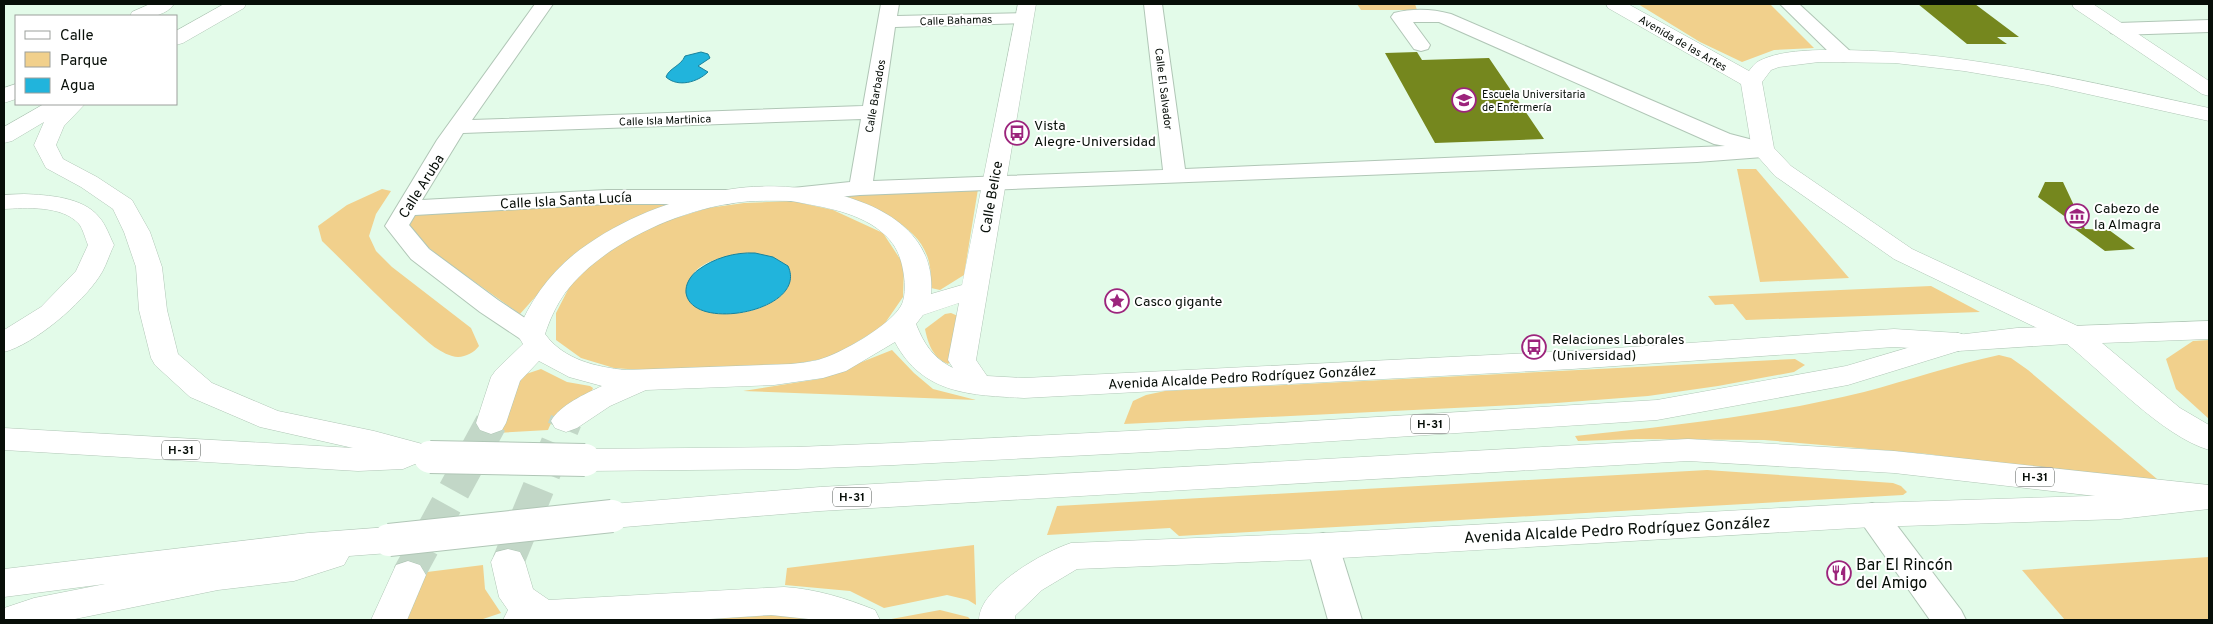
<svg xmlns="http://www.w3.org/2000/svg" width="2213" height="624" viewBox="0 0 2213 624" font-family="Overpass,sans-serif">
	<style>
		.green { fill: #f1d08c; fill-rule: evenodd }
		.water { fill: #21b4dc; stroke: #19829c }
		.building { fill: #75871e }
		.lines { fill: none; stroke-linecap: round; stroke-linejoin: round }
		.secondary-tunnel { stroke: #c2d7c7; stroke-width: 32; stroke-dasharray: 32 16; stroke-linecap: butt }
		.street-casing { stroke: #b0c6b6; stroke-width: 2 }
		.secondary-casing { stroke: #b0c6b6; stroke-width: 1 }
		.primary-casing { stroke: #b0c6b6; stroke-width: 1 }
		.highway-casing { stroke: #b0c6b6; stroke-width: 1 }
		.street { fill: #fff; fill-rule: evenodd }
		.secondary { fill: #fff; fill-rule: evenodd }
		.primary { fill: #fff; fill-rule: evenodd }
		.highway { fill: #fff; fill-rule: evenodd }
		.highway-bridge-casing { stroke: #b0c6b6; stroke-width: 34; stroke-linecap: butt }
		.highway-bridge { stroke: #fff; stroke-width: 32 }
		.labels { text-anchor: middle; stroke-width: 4; stroke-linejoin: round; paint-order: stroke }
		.far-street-label { font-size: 11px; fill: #070e08; stroke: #fff }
		.far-poi-label { font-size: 11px; fill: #070e08; stroke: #fff; text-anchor: start }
		.shield { fill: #fff; stroke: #515652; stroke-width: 1 }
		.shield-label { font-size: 12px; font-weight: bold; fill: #070e08 }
		.poi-label { font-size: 14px; fill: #070e08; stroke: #fff; text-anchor: start }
		.street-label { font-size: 14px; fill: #070e08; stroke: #fff }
		.near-street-label { font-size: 16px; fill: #070e08; stroke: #fff }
		.near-poi-label { font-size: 16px; fill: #070e08; stroke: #fff; text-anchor: start }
	</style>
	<rect width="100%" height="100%" fill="#e3fbe9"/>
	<!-- green -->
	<g class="green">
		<path d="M1357,4H1415L1417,10H1361Z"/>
		<path d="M1638,4H1770L1814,48L1774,50L1742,62L1700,42Z"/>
		<path d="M1737,169H1756L1849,278L1760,282Z"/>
		<path d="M382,189L391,191L376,214L369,236L376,251L392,267L471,328L479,346C473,354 462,359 452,356C435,351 422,336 409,325C379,298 351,269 322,241L318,226L347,205Z"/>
		<path d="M978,189L964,275L940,290L931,288C931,280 931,270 929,262C920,224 874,209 843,196Z"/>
		<path d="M792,201L833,210L883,233L904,265L903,297L883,326L832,357L795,364L668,372L614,368L581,358L556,340V313L573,280L611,246L657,224L708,208L744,203ZM752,253L773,257L788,266C808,307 706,334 686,295C688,289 690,282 692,276C701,259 735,254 752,253Z"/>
		<path d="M680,203L554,276L520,314L437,255L408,229L412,211L550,205Z"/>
		<path d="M1931,286L1980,312L1746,320L1733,304L1715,305L1708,296Z"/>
		<path d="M951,313L958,316L951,361L948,364C933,358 928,344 925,329L945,314Z"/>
		<path d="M2209,340V419L2176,389L2166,359L2193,341Z"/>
		<path d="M892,350L914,373L933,389L976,400L743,391L819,379Z"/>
		<path d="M1999,355L2011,358L2028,370L2157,479L2074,475L1928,454L1764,440L1637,439L1578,441L1575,436C1672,426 1770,415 1864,392C1909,380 1953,365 1999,355Z"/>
		<path d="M1795,359L1805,365L1794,372L1718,386L1648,396L1556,403L1124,424L1133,401L1146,395L1165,391Z"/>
		<path d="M541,369L567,382L590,386L593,388L591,393C571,401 556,410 548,430L497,433L520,376Z"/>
		<path d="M1707,470L1893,483L1901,486L1907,492L1903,495L1179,536L1170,528L1047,535L1057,506Z"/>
		<path d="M974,545L976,605L968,600L947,595L884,608L850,591L785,585L787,568Z"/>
		<path d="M2209,557V620H2065L2022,570Z"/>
		<path d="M483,565L485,589L501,613L480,620H402L427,572Z"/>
		<path d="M940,610L968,617L971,620H886Z"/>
		<path d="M795,614L812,620H681Z"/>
	</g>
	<!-- water -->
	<g class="water">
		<path d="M701,52L708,54L710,58L698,66L708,72C698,82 678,88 666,77C669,68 681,66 685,56Z"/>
		<path d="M755,253L773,257L788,266C809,311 692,333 686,293C685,284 691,275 698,270C714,258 735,252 755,253Z"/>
	</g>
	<!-- building -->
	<g class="building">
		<path d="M1918,4H1975L2019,37H1997L2007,44H1967Z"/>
		<path d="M1417,52L1422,60L1489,58L1544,139L1435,143L1385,53Z"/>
		<path d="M2045,182H2063L2085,229L2109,230L2135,249L2105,251L2075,229H2082L2038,197Z"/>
	</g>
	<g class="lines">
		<!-- secondary-tunnel -->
		<g class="secondary-tunnel">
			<path d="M508,562L566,421"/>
			<path d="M408,575L491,423"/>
		</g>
		<!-- street casing -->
		<g class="street-casing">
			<g id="street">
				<path d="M535,4H553L472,120L863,106L881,4H899L897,16L1024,13L1030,14L1033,18L1030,22L1024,23L895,27L873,181L1163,170L1144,4H1162L1185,169L1725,146L1714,144L1439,22H1413L1430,45L1428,49L1421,51L1414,49L1391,17L1394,13C1413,8 1433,9 1451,14L1730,134L1753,140L1755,144L1771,145L1774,150L1771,155L1763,157L1697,162L860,195L791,201L783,199L780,194L783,189L850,182L861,119L463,133L422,200L607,190H727L735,192L739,197L735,202L727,204H607L415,215L409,225L429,249L498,300L540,328L544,334L540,340L531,342L522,340L480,312L411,259L385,226L437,140Z"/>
				<path d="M1780,4H1799L1851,52L1854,56L1851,60L1844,62L1837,60Z"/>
				<path d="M2209,20V32L2118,35L2111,33L2109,29L2111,25L2118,23Z"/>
				<path d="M1872,503L1883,507L1961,610L1966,620H1930L1856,515L1861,507Z"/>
				<path d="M1323,533L1335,537L1339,546L1362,620H1328L1307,546L1311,537Z"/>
			</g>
		</g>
		<!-- secondary casing -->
		<g class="secondary-casing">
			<g id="secondary">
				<path d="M1018,4H1036L976,360L987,376L1024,378L1572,351L1894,329L1958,333L1968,336L1972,342L1968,348L1958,351L1894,347L1572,369L1024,398C972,395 923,395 895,342L846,371L823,378L774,385L646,390L610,406L577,428L566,432L555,428L551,421C560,405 585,394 602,386L569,377L539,361L520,381L506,423L502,430L491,434L480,430L476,423L491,377L496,370L523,344L517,334C531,297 555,266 588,244C630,215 682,196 732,189C802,178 939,199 931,294L962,285ZM791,201C823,207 862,212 886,236C896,245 901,258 903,270C905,280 906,294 902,304C892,325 840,354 818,360C809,362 800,363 791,364L626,370C596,367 564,360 545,334C550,319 556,306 565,293C601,245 676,211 734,203C753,200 772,201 791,201ZM959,303L948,360L953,368C933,358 924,344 916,324L923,315Z"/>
				<path d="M1606,4H1628L1749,71C1752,67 1755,63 1759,61C1782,49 1820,50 1845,50C1969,52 2089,82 2209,108V121L2047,85L1964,71L1895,63L1819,62L1779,67L1771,70L1762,82L1774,148L1791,166L1912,249L2084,329L2088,335L2084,341L2074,344L2064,341L1894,259L1775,176L1752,150L1741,84L1608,8Z"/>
				<path d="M2072,4H2093L2209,81V96L2202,94L2074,8Z"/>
				<path d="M2209,485V509L2120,519L1872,527L1323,559L1077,569L1042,590L1015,616V620H979C979,588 1043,552 1071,543L1323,533L1872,503L2120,495Z"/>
				<path d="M508,549L520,552L525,562L533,589L549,600L784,587C816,589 845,598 875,610L880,620H818L771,615L694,620H503L508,610L499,597L491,562L496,552Z"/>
				<path d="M408,561L420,565L426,575L407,620H371L396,565Z"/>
			</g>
		</g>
		<!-- primary casing -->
		<g class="primary-casing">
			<path id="primary" d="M2209,321V339L2102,343L2180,408L2209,425V450C2162,436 2107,376 2067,344L1958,351L1948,348L1944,342L1948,336L2017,328Z"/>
		</g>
		<!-- highway casing -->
		<g class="highway-casing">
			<g id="highway">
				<path d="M150,4H174C165,18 144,17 130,16L132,12Z"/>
				<path d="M224,4H246L244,8L183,43L176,45V31Z"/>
				<path d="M16,84V99L4,103V88Z"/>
				<path d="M44,104H85L64,126L56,145L63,159L97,177L132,200L150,232L162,267L167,310L178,354L212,383L278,411L374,431L441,449L446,457L441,465L430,468L415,464L403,469L358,471L4,450V428L353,448L260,427L190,397L155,365L151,358L139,310L136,267L124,232L113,209L81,187L46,168L34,145L44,122L12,141L4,143V127Z"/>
				<path d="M24,194C48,195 83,197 99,217C106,225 109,235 114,245C109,255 106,267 99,277C82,303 35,344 4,352V330L41,307L76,271L88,245C85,238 83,229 79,224C62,205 26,208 4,209V195Z"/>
				<path d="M1958,333L1968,336L1972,342L1968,348L1848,385L1657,420L1227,448L894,465L797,469L585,471L574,468L569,460L574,452L585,449L797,447L894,443L1227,426L1657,400L1846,366Z"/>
				<path d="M1688,439L1894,451L2209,485V509L1894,473L1688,461L820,511L612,528L600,525L595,516L600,507L612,504L820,487Z"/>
				<path d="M389,527L401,531L406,540L401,549L389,553L349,556L344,565L294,581L218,590L70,620H4V608L34,598L105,584L4,597V569L308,533Z"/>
			</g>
		</g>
		<!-- street -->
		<use href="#street" class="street"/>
		<!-- secondary -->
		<use href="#secondary" class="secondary"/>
		<!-- primary -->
		<use href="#primary" class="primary"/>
		<!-- highway -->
		<use href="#highway" class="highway"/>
		<!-- highway-bridge casing -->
		<g class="highway-bridge-casing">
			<g id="highway-bridge">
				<path d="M430,457L585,460"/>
				<path d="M389,540L612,516"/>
			</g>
		</g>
		<!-- highway-bridge -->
		<use href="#highway-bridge" class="highway-bridge"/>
	</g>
	<!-- icons -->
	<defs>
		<g id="university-ring" transform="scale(1.25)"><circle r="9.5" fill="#fff" stroke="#9c247c" stroke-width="1.5"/><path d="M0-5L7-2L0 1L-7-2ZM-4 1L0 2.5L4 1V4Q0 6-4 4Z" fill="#9c247c"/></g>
		<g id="bus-ring" transform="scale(1.25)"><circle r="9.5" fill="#fff" stroke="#9c247c" stroke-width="1.5"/><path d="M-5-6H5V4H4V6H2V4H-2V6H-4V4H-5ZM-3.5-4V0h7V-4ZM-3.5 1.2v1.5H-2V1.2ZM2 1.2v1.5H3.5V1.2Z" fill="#9c247c"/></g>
		<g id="museum-ring" transform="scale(1.25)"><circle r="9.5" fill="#fff" stroke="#9c247c" stroke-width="1.5"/><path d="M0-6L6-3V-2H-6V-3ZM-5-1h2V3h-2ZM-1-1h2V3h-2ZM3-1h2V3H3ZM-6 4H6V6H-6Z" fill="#9c247c"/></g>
		<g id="sight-ring" transform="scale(1.25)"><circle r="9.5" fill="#fff" stroke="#9c247c" stroke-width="1.5"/><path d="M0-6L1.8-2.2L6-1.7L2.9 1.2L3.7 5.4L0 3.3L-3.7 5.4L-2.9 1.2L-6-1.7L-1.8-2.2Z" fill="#9c247c"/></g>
		<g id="restaurant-ring" transform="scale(1.25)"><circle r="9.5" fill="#fff" stroke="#9c247c" stroke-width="1.5"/><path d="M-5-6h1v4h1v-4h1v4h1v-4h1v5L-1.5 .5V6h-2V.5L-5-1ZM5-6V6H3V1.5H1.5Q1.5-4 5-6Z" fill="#9c247c"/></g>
	</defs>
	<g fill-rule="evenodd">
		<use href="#university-ring" x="1464" y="100"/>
		<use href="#bus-ring" x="1017" y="133"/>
		<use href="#museum-ring" x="2077" y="216"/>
		<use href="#sight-ring" x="1117" y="301"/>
		<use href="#bus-ring" x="1534" y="347"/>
		<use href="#restaurant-ring" x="1839" y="573"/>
	</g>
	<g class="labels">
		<!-- far-street labels -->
		<g class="far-street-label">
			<text transform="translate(956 20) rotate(-2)" y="4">Calle Bahamas</text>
			<text transform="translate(1683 43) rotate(30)" y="4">Avenida de las Artes</text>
			<text transform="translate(1164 89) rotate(83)" y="4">Calle El Salvador</text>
			<text transform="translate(875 96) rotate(-80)" y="4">Calle Barbados</text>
			<text transform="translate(665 120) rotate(-2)" y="4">Calle Isla Martinica</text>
		</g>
		<!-- far-poi labels -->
		<g class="far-poi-label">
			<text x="1482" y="98">Escuela Universitaria<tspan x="1482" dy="13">de Enfermería</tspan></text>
		</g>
		<!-- shield labels -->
		<g class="shield">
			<rect x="1411" y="414.5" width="38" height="19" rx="4"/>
			<rect x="162" y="440.5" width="38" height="19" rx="4"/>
			<rect x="2016" y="467.5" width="38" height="19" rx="4"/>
			<rect x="833" y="487.5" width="38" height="19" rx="4"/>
		</g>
		<g class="shield-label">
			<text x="1430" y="428">H-31</text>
			<text x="181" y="454">H-31</text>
			<text x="2035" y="481">H-31</text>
			<text x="852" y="501">H-31</text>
		</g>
		<!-- poi labels -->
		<g class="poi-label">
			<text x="1034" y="130">Vista<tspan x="1034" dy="16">Alegre-Universidad</tspan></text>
			<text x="2094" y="213">Cabezo de<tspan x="2094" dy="16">la Almagra</tspan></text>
			<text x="1134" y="306">Casco gigante</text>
			<text x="1552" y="344">Relaciones Laborales<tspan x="1552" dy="16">(Universidad)</tspan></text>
		</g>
		<!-- street labels -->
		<g class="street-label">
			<text transform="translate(421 186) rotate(-58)" y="5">Calle Aruba</text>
			<text transform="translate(991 197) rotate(-80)" y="5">Calle Belice</text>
			<text transform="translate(566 200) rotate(-3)" y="5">Calle Isla Santa Lucía</text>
			<text transform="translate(1242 377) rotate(-3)" y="5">Avenida Alcalde Pedro Rodríguez González</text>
		</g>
		<!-- near-street labels -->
		<g class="near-street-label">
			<text transform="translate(1617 529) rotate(-3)" y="6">Avenida Alcalde Pedro Rodríguez González</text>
		</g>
		<!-- near-poi labels -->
		<g class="near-poi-label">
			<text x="1856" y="570">Bar El Rincón<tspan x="1856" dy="18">del Amigo</tspan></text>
		</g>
	</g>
	<!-- border -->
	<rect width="2213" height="624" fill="none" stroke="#070e08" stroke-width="10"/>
	<!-- legend -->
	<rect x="15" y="15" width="162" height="90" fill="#ffffff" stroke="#9c9f9c"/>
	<rect x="25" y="31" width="25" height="8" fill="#ffffff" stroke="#9c9f9c"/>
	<text x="60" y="40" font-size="15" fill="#070e08">Calle</text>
	<rect x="25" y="52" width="25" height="15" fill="#f1d08c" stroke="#9c9f9c"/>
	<text x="60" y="65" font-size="15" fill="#070e08">Parque</text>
	<rect x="25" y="78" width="25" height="15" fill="#21b4dc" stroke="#9c9f9c"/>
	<text x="60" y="90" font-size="15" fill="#070e08">Agua</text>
</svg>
